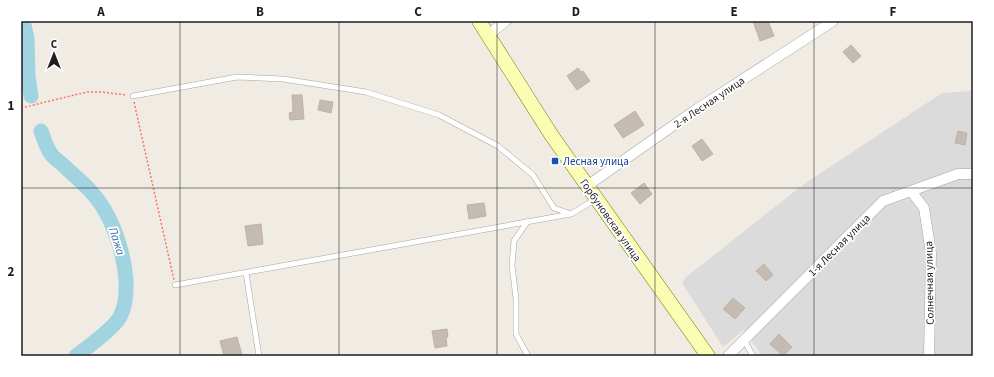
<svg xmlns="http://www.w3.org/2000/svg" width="994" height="377" viewBox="0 0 994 377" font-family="'Source Sans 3',sans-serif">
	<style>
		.residential { fill: #dcdbdb }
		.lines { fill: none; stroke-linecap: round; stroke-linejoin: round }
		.river { stroke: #a1d3e0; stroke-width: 15 }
		.building { fill: #c4bbb3; stroke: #c2b1a5 }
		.service-casing { stroke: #a5a5a5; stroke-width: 6 }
		.minor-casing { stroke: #a5a5a5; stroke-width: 11 }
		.secondary-casing { stroke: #707a00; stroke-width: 15 }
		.path { stroke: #ff7265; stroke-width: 1.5; stroke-dasharray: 2 2; stroke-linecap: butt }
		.service { stroke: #fff; stroke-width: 5 }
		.minor { stroke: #fff; stroke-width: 10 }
		.secondary { stroke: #fbfdb4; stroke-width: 14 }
		.grid { fill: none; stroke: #1e1e1e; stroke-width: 1; stroke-opacity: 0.55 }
		.transit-dot { fill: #1a4fb4; stroke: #fff; stroke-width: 1.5 }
		.labels { text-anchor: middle; stroke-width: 3.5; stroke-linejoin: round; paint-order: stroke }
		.street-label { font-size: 11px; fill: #1e1e1e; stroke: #fff }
		.transit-label { font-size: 11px; fill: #164399; stroke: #fff; text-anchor: start }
		.water-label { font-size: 12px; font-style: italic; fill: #4179ac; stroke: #fff }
		.neatline { fill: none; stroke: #1e1e1e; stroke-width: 1.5 }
		.grid-label { font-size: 13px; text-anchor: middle; font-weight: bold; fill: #1e1e1e }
	</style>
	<rect width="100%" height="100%" fill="#f0ece4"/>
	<!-- residential -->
	<path class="residential" d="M973,91V356H762L744,330L723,347L682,283L686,277L804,184L942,93Z"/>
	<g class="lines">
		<!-- river -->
		<g class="river">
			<path d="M23,21L27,38L28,76L31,96"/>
			<path d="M41,131C44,139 46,147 51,154C54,158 58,161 62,164C72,174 84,183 93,194C117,220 136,284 120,317C113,329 88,347 76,356"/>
		</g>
	</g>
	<!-- building -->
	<g class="building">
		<path d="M753,21H768L774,36L760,41Z"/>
		<path d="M851,45L861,56L853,63L843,52Z"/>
		<path d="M578,68L581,72L583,71L590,81L577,90L567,76Z"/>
		<path d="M292,95H302L304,119L290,120L289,113L293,112Z"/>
		<path d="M320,100L333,102L331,113L318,110Z"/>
		<path d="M635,111L644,125L623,138L614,125Z"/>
		<path d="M958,131L967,133L965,145L955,143Z"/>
		<path d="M702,139L713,154L702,161L692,146Z"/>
		<path d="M644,183L652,194L640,204L631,193Z"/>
		<path d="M484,203L486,216L469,219L467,205Z"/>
		<path d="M261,224L263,244L248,246L245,226Z"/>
		<path d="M764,264L773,275L766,281L756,271Z"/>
		<path d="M733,298L745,308L735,319L723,309Z"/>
		<path d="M447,329L448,337H446L447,346L435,348L432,331Z"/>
		<path d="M779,334L792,347L783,356L770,344Z"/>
		<path d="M237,337L242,355L236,356H224L220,341Z"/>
	</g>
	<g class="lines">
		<!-- service casing -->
		<g class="service-casing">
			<g id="service">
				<path d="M133,96L237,77L283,79L366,92L439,115L498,146L533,175L554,208L571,214"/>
				<path d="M527,222L514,241L512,265L516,299V334L528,356"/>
				<path d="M246,273L259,356"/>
				<path d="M175,285L571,214L596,199"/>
				<path d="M744,340L753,356"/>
			</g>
		</g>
		<!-- minor casing -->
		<g class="minor-casing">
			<g id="minor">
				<path d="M488,35L506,21"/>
				<path d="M587,186L694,111L833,21"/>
				<path d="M911,191L924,208L931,253L929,356"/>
				<path d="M728,356L883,201L958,174H973"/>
			</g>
		</g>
		<!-- secondary casing -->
		<g class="secondary-casing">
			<path id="secondary" d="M479,21L552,136L708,356"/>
		</g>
		<!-- path -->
		<g class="path">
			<path d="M134,102L174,280"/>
			<path d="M21,108L87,92H100L127,95"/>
		</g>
		<!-- service -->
		<use href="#service" class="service"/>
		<!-- minor -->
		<use href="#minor" class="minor"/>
		<!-- secondary -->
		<use href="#secondary" class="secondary"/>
	</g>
	<!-- grid -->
	<path class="grid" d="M180,21V356M339,21V356M497,21V356M655,21V356M814,21V356M21,188H973"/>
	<!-- markers -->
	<rect class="transit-dot" x="551" y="157" width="8" height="8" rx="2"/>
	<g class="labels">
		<!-- street labels -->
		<g class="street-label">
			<text transform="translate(709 102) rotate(-34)" y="4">2-я Лесная улица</text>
			<text transform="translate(611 220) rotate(55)" y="4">Горбуновская улица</text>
			<text transform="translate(839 245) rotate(-45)" y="4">1-я Лесная улица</text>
			<text transform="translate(929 283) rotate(-91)" y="4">Солнечная улица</text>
		</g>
		<!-- transit labels -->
		<g class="transit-label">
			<text x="563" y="165">Лесная улица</text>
		</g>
		<!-- water labels -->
		<g class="water-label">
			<text transform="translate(117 241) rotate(72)" y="4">Пажа</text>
		</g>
	</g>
	<!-- border -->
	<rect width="994" height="377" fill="none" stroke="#ffffff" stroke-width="44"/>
	<!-- north arrow -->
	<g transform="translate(54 54)" stroke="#ffffff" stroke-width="3" paint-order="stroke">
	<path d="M0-3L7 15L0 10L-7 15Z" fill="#1e1e1e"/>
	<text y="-6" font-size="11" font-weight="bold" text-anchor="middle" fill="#1e1e1e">С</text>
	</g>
	<rect x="22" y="22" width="950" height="333" class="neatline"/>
	<g class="grid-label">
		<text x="101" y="16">A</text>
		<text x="260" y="16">B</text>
		<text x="418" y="16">C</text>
		<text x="576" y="16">D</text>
		<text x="734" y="16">E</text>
		<text x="893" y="16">F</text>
		<text x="11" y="110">1</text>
		<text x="11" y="276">2</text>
	</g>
</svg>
